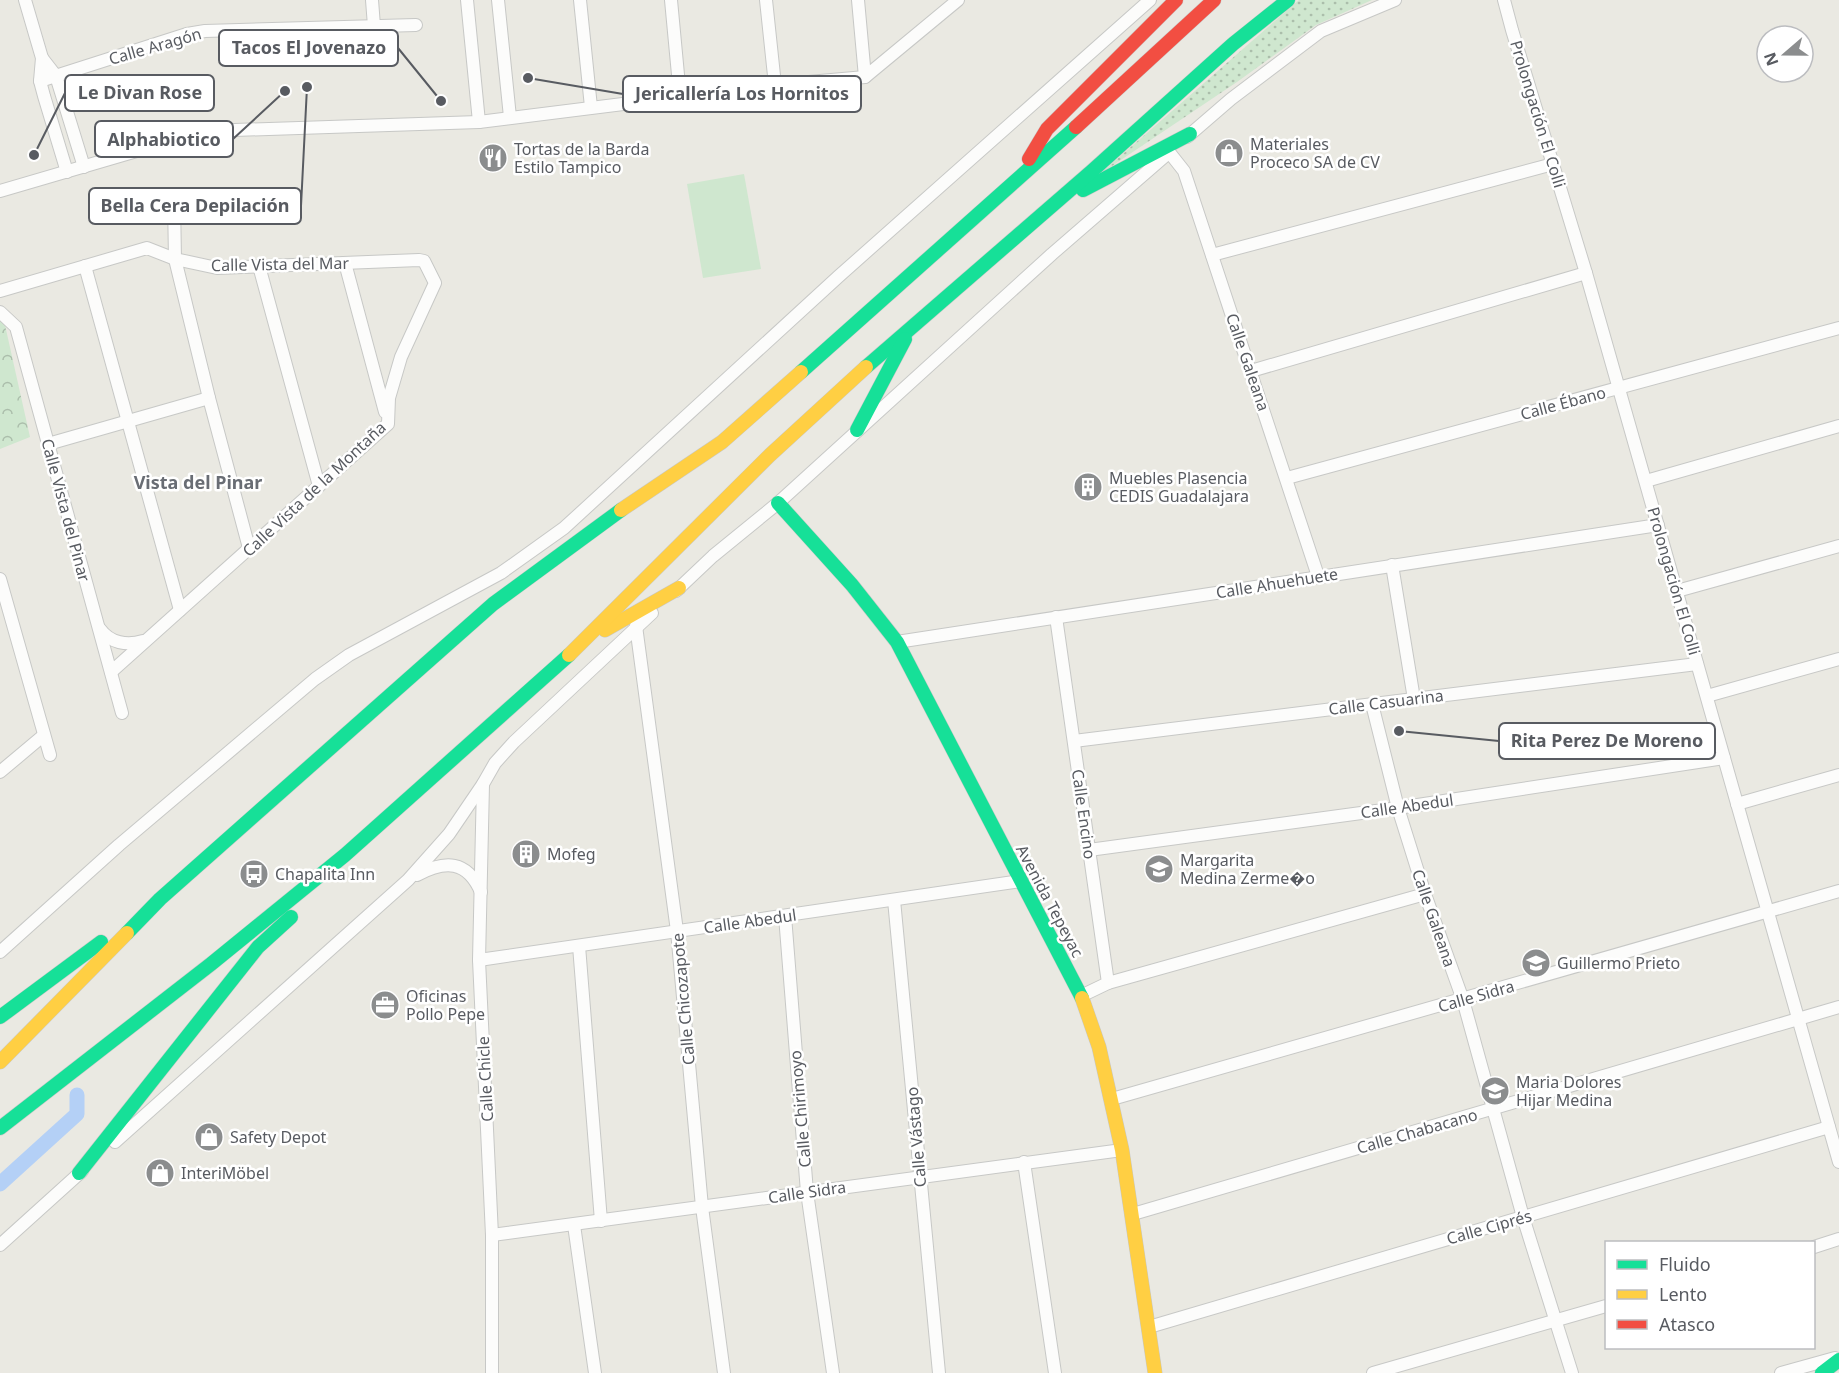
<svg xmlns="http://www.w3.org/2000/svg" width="1839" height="1373" viewBox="0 0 1839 1373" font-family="'Noto Sans',sans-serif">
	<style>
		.grass { fill: url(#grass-dots) }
		.park { fill: url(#park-crowns) }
		.pitch { fill: #cfe7cf }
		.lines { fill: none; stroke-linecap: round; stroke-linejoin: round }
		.canal { stroke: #b4d0f6; stroke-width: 15 }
		.street-casing { stroke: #c7c8c6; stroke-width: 14 }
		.fast-casing { stroke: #c7c8c7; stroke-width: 15 }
		.slow-casing { stroke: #c7c8c7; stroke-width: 15 }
		.jam-casing { stroke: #c7c8c7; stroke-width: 15 }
		.street { stroke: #fcfcfb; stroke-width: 12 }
		.fast { stroke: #16e098; stroke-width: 14 }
		.slow { stroke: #ffcf43; stroke-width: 14 }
		.jam { stroke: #f24e42; stroke-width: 14 }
		.labels { text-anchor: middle; stroke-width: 5; stroke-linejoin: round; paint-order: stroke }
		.street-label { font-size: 16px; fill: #585b61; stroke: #fff }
		.poi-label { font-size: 16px; fill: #585b61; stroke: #fff; text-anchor: start }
		.neighbourhood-label { font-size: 18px; font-weight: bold; fill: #696d74; stroke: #fff }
		.leader { fill: none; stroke: #585b61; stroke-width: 2 }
		.callout-dot { fill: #585b61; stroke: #fff; stroke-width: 2 }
		.callout { fill: #fff; stroke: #585b61; stroke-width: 2 }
		.callout-label { font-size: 18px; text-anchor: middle; font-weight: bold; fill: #585b61 }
	</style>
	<defs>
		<pattern id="grass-dots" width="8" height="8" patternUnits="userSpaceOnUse" patternTransform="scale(1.5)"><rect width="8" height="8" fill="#cfe7cf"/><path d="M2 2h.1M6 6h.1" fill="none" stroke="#abbeab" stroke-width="1.8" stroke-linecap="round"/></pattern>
		<pattern id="park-crowns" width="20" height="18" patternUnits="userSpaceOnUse" patternTransform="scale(1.5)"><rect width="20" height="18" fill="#cfe7cf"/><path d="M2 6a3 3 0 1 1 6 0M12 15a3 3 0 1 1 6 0" fill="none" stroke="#abbeab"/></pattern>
	</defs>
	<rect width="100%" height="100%" fill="#eae9e2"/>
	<!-- grass -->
	<path class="grass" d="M1299,0H1372L1316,25L1237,82L1100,174Z"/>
	<!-- park -->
	<path class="park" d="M0,320L5,325L30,437L0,449Z"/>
	<!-- pitch -->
	<path class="pitch" d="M744,174L761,269L703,278L687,184Z"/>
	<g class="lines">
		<!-- canal -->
		<path class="canal" d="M0,1184L77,1114V1095"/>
		<!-- street casing -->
		<g class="street-casing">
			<g id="street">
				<path d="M25,0L42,58L40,81L44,96L67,172"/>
				<path d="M372,0L374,26"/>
				<path d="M467,0L479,122"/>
				<path d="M498,0L510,117"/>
				<path d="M580,0L591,107"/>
				<path d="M671,0L680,96"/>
				<path d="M766,0L775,85"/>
				<path d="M858,0L865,77"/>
				<path d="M1504,0L1512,30L1586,273L1839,1162"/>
				<path d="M42,58L56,76L84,167"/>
				<path d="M40,81L187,34L205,31L416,25"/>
				<path d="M1187,137L1231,99L1321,31L1395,0"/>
				<path d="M1169,152L1184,171L1318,576"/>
				<path d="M0,191L205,131L479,122L775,85L865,77L958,0"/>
				<path d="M174,201L175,259L209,398L249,548"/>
				<path d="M1212,255L1553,164"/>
				<path d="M345,263L385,412"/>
				<path d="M85,266L180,610"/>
				<path d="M259,266L319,486"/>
				<path d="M0,291L147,248L175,259L217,268L419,260L424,261L435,283L401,357L389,398L388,424L111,672"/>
				<path d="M0,312L16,327L122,713"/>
				<path d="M1251,371L1586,273"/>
				<path d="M48,444L209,398"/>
				<path d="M1287,478L1839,328"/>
				<path d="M1646,481L1839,426"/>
				<path d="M1392,565L1414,699"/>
				<path d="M0,579L50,755"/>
				<path d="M676,591L713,556L778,503L1052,254L1165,156"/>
				<path d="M1677,591L1839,546"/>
				<path d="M1056,617L1108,983L1081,996"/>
				<path d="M636,626L677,931L702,1207L724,1373"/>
				<path d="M100,629C110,643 127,646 143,641"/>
				<path d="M897,642L1658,525"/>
				<path d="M1707,696L1839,659"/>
				<path d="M1372,704L1398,808L1425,894L1463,1000L1523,1217L1572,1373"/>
				<path d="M1074,741L1697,664"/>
				<path d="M0,772L44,735"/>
				<path d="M483,784L479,960L492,1235V1373"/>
				<path d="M1737,804L1839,775"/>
				<path d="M1089,850L1398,808L1724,758"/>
				<path d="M417,875C445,860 467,860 481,892"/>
				<path d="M894,900L939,1373"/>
				<path d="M785,916L807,1192L833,1373"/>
				<path d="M579,946L601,1221"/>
				<path d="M0,952L119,845L315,679L349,655L501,573L564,528L839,276L1150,0"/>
				<path d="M479,960L1021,881"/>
				<path d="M1108,983L1425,894"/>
				<path d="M1112,1099L1839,891"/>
				<path d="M115,1142L408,880L449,834L483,784L495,763L514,742L652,613"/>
				<path d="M1024,1162L1055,1373"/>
				<path d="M1133,1214L1839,1007"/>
				<path d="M574,1225L595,1373"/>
				<path d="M492,1235L1122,1150"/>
				<path d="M0,1245L82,1171"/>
				<path d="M1814,1247L1839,1239"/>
				<path d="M1149,1327L1829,1127"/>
				<path d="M1373,1373L1606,1306"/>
				<path d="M1781,1373L1835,1358"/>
			</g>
		</g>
		<!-- fast casing -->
		<g class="fast-casing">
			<g id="fast">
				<path d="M1083,190L1190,134"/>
				<path d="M866,367L1092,171L1233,44L1288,0"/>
				<path d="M801,372L1076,127"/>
				<path d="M857,430L905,339"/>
				<path d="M778,503L852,585L897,642L1082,998"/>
				<path d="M127,933L160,899L493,604L621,510"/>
				<path d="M0,1017L101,942"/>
				<path d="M0,1128L211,964L345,855L569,655"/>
				<path d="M79,1173L258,947L291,917"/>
				<path d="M1822,1373L1839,1360"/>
			</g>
		</g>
		<!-- slow casing -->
		<g class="slow-casing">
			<g id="slow">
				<path d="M621,510L722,442L801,372"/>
				<path d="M605,630L679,588"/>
				<path d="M569,655L770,455L866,367"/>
				<path d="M1082,998L1099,1047L1122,1150L1155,1373"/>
				<path d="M0,1062L127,933"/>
			</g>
		</g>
		<!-- jam casing -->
		<g class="jam-casing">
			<g id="jam">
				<path d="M1076,127L1214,0"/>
				<path d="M1029,159L1047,129L1176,0"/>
			</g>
		</g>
		<!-- street -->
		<use href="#street" class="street"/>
		<!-- fast -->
		<use href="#fast" class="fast"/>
		<!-- slow -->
		<use href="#slow" class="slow"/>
		<!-- jam -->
		<use href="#jam" class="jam"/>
	</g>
	<!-- icons -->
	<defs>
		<g id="shop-disc" transform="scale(1.5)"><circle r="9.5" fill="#8b8d8e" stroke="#fff"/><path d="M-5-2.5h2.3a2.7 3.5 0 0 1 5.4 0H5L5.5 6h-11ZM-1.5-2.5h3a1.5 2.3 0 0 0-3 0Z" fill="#fff"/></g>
		<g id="restaurant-disc" transform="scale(1.5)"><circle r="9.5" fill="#8b8d8e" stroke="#fff"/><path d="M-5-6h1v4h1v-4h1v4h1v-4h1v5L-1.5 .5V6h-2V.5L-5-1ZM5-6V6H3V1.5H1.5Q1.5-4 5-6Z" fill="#fff"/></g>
		<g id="building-disc" transform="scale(1.5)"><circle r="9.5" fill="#8b8d8e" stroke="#fff"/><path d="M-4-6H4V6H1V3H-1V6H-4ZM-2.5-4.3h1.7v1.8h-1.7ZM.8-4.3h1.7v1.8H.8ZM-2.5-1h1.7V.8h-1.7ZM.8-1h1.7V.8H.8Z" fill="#fff"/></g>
		<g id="school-disc" transform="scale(1.5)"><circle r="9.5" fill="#8b8d8e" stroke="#fff"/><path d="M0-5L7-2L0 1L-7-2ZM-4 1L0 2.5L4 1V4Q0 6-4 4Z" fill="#fff"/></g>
		<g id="bus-disc" transform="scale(1.5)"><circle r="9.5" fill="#8b8d8e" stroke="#fff"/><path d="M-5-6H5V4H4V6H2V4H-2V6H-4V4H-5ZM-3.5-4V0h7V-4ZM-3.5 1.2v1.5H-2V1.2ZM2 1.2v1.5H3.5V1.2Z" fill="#fff"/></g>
		<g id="office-disc" transform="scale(1.5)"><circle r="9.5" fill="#8b8d8e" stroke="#fff"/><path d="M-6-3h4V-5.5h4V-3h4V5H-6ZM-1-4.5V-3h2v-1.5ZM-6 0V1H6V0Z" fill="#fff"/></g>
	</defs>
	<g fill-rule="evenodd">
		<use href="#shop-disc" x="1229" y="153"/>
		<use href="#restaurant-disc" x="493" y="158"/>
		<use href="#building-disc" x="1088" y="487"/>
		<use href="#building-disc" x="526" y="854"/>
		<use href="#school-disc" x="1159" y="869"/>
		<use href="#bus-disc" x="254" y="874"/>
		<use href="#school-disc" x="1536" y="963"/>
		<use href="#office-disc" x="385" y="1005"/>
		<use href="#school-disc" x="1495" y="1091"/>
		<use href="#shop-disc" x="209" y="1137"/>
		<use href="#shop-disc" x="160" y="1173"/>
	</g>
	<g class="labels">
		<!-- street labels -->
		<g class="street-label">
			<text transform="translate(155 46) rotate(-16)" y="6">Calle Aragón</text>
			<text transform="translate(1538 114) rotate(73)" y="6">Prolongación El Colli</text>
			<text transform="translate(280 264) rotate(-1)" y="6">Calle Vista del Mar</text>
			<text transform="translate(1248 362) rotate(71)" y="6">Calle Galeana</text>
			<text transform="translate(1563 403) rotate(-15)" y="6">Calle Ébano</text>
			<text transform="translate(314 489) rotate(-43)" y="6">Calle Vista de la Montaña</text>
			<text transform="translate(66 510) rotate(75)" y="6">Calle Vista del Pinar</text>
			<text transform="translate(1674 581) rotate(74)" y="6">Prolongación El Colli</text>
			<text transform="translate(1277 583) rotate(-9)" y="6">Calle Ahuehuete</text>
			<text transform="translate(1386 702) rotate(-7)" y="6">Calle Casuarina</text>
			<text transform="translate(1407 806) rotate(-8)" y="6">Calle Abedul</text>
			<text transform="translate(1084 814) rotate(82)" y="6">Calle Encino</text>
			<text transform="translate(1050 901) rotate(62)" y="6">Avenida Tepeyac</text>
			<text transform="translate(1434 918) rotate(71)" y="6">Calle Galeana</text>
			<text transform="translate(750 921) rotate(-8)" y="6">Calle Abedul</text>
			<text transform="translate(1476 996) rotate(-16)" y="6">Calle Sidra</text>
			<text transform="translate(683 999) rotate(-95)" y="6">Calle Chicozapote</text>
			<text transform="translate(485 1079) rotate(-93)" y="6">Calle Chicle</text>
			<text transform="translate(800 1109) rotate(-95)" y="6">Calle Chirimoyo</text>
			<text transform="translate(1417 1131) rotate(-16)" y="6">Calle Chabacano</text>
			<text transform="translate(916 1137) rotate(-95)" y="6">Calle Vástago</text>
			<text transform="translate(807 1192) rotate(-8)" y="6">Calle Sidra</text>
			<text transform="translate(1489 1227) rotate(-16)" y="6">Calle Ciprés</text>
		</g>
		<!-- poi labels -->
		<g class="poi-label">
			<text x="1250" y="150">Materiales<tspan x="1250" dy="18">Proceco SA de CV</tspan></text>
			<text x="514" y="155">Tortas de la Barda<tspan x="514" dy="18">Estilo Tampico</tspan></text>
			<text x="1109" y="484">Muebles Plasencia<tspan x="1109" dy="18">CEDIS Guadalajara</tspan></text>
			<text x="547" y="860">Mofeg</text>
			<text x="1180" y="866">Margarita<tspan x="1180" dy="18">Medina Zerme�o</tspan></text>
			<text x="275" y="880">Chapalita Inn</text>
			<text x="1557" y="969">Guillermo Prieto</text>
			<text x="406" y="1002">Oficinas<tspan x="406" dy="18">Pollo Pepe</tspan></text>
			<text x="1516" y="1088">Maria Dolores<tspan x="1516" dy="18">Hijar Medina</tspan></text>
			<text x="230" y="1143">Safety Depot</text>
			<text x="181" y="1179">InteriMöbel</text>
		</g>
		<!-- neighbourhood labels -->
		<g class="neighbourhood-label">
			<text x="198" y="489">Vista del Pinar</text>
		</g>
	</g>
	<!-- callouts -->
	<path class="leader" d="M441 101L398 48M34 155L65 93M528 78L623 94M285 91L233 139M307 87L301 206M1399 731L1499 741"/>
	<g class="callout-dot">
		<circle cx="441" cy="101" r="6"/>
		<circle cx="34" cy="155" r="6"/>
		<circle cx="528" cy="78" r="6"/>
		<circle cx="285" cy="91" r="6"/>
		<circle cx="307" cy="87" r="6"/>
		<circle cx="1399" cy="731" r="6"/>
	</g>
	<g class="callout">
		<rect x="219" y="30" width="179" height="36" rx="6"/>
		<rect x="65" y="75" width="149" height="36" rx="6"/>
		<rect x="623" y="76" width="238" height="36" rx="6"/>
		<rect x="95" y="121" width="138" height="36" rx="6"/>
		<rect x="89" y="188" width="212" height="36" rx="6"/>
		<rect x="1499" y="723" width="216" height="36" rx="6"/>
	</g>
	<g class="callout-label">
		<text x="309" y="54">Tacos El Jovenazo</text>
		<text x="140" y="99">Le Divan Rose</text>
		<text x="742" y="100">Jericallería Los Hornitos</text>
		<text x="164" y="146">Alphabiotico</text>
		<text x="195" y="212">Bella Cera Depilación</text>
		<text x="1607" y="747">Rita Perez De Moreno</text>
	</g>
	<!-- legend -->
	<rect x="1605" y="1241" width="210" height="108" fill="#ffffff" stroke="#bcbdc0" stroke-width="1.5"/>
	<rect x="1617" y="1260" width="30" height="9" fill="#16e098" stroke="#bcbdc0" stroke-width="1.5"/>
	<text x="1659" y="1271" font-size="18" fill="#585b61">Fluido</text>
	<rect x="1617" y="1290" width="30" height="9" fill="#ffcf43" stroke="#bcbdc0" stroke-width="1.5"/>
	<text x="1659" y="1301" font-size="18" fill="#585b61">Lento</text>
	<rect x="1617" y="1320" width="30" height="9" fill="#f24e42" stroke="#bcbdc0" stroke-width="1.5"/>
	<text x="1659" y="1331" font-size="18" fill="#585b61">Atasco</text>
	<!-- north arrow -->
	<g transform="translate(1785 54) rotate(250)"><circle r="28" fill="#ffffff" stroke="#bcbdc0" stroke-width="1.5"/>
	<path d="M0-4.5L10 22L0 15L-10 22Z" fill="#8b8d8e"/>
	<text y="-9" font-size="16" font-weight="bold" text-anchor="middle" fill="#585b61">N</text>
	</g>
</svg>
